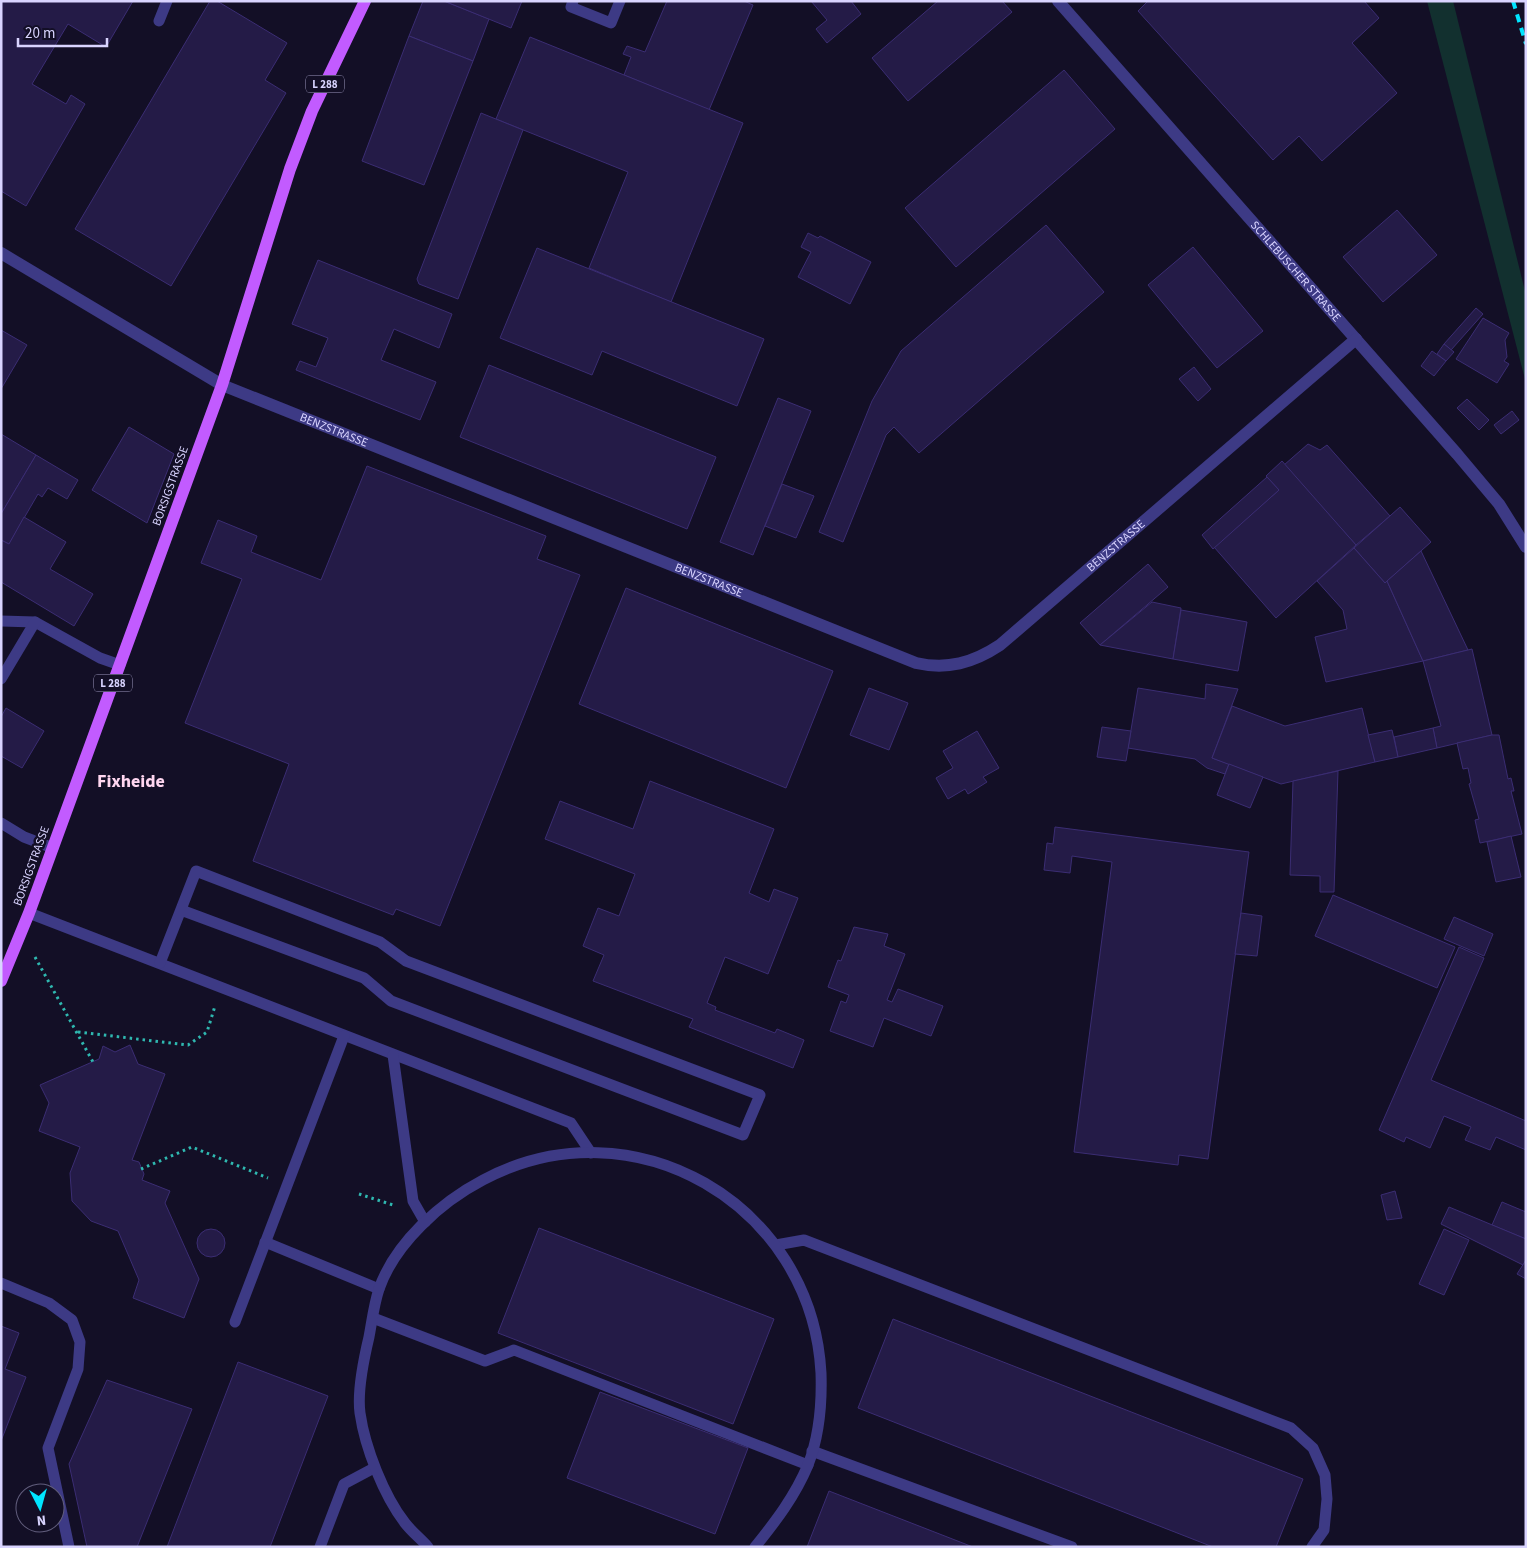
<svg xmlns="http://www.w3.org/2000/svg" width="1527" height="1548" viewBox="0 0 1527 1548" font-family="'Source Sans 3',sans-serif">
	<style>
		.green { fill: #12302f }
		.building { fill: #241b47; stroke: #3b2d73 }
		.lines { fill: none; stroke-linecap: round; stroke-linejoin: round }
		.path { stroke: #2fb8b0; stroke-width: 3; stroke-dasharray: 2.5 4; stroke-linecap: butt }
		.service { stroke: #3d3a85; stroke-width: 11 }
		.minor { stroke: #3d3a85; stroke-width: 12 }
		.primary { stroke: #c25bff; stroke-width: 12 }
		.rail { stroke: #00e5ff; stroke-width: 4; stroke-dasharray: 8 6; stroke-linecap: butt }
		.labels { text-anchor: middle; stroke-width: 5; stroke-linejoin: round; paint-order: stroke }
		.shield { fill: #130f26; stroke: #9e99be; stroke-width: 1 }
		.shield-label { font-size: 11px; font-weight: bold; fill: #d9d4ff }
		.street-label { font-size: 12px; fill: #d9d4ff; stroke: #130f26 }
		.district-label { font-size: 18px; font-weight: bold; fill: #ffd6f0; stroke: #130f26 }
	</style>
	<rect width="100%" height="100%" fill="#130f26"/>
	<!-- green -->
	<path class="green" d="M1427,1H1453L1526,295V383Z"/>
	<!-- building -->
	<g class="building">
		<path d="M1,1H133L106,47L68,24L32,84L66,104L71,95L85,104L26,206L1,191Z"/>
		<path d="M210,1H217L287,43L265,80L286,93L171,286L75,229Z"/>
		<path d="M423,1H444L489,19L473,61L409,36Z"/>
		<path d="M444,1H522L511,28Z"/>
		<path d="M667,1H744L753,5L709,110L624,75L631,57L623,54L627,46L645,52Z"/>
		<path d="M811,1H851L861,14L827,43L816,29L827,20Z"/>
		<path d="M938,1H1002L1012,12L908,101L872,58Z"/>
		<path d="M1148,1H1364L1379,18L1352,43L1397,93L1322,161L1299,136L1273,160L1138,11Z"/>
		<path d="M409,36L473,61L424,185L362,161Z"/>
		<path d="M530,37L743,123L671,302L589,268L628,172L496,119Z"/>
		<path d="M1064,70L1115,129L956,267L905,208Z"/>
		<path d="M481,113L523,130L458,299L419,284L417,279Z"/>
		<path d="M1397,210L1437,255L1383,302L1343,257Z"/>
		<path d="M1046,225L1104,292L919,453L894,427L886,435L843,542L819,532L872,401L901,351Z"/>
		<path d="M808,233L818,238L820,236L871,262L850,304L798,277L811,252L801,247Z"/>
		<path d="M1193,247L1263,331L1217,368L1148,285Z"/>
		<path d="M537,248L764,339L737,406L602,351L592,375L500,338Z"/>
		<path d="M318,260L452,314L439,348L394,329L381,360L436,382L420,420L296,370L300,361L316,367L328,338L292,324Z"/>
		<path d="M1476,308L1483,314L1451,350L1444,344Z"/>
		<path d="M1483,318L1509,333L1505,340L1507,357L1504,361L1509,364L1497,383L1456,359Z"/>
		<path d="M1,330L27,345L1,389Z"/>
		<path d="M1444,344L1454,352L1446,361L1437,354Z"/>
		<path d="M1432,351L1446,361L1434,376L1421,366Z"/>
		<path d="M489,365L716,457L687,529L460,437Z"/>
		<path d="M1194,367L1211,389L1198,401L1179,379Z"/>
		<path d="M778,398L811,411L753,555L720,542Z"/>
		<path d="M1467,399L1489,420L1479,430L1457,408Z"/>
		<path d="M1512,411L1519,420L1501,434L1494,425Z"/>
		<path d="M129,427L174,454L147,523L92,490Z"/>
		<path d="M1,434L36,455L1,514Z"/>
		<path d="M1308,444L1320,450L1327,445L1390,516L1356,545L1284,465Z"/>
		<path d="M36,455L78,480L67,499L48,488L42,497L38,494L9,544L1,540V514Z"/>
		<path d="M1282,461L1356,545L1276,618L1214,547L1279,490L1266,476Z"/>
		<path d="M367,466L546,536L537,559L580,575L440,926L396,909L393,915L253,861L289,764L185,723L242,579L201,563L218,520L257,536L251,552L321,580Z"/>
		<path d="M1267,477L1279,490L1213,549L1202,535Z"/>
		<path d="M782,484L814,496L796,538L765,526Z"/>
		<path d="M1400,507L1431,542L1385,583L1354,548Z"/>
		<path d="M24,517L66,542L50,569L93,594L74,626L1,582V540L9,544Z"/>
		<path d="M1354,548L1385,583L1387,581L1423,661L1326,682L1315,637L1347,629L1343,610L1317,581Z"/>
		<path d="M1421,551L1468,650L1423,661L1387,581Z"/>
		<path d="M1148,564L1168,587L1100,645L1080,623Z"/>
		<path d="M626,588L833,671L786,788L579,704Z"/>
		<path d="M1152,602L1181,608L1173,659L1100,645Z"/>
		<path d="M1181,610L1247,622L1238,671L1173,659Z"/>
		<path d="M1472,649L1492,735L1437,748L1433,728L1441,726L1423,661Z"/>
		<path d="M1206,684L1238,689L1212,758L1229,764L1225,774L1207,768L1195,759L1128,748L1138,688L1205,699Z"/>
		<path d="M869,688L908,703L889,750L850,735Z"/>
		<path d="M1232,706L1285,726L1362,708L1375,762L1281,784L1212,758Z"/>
		<path d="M6,708L44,731L22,768L1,756V717Z"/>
		<path d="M1102,727L1131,731L1126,761L1097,757Z"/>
		<path d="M1433,728L1437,748L1398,757L1394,737Z"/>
		<path d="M1392,730L1398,757L1375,762L1368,735Z"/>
		<path d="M977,731L999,768L983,777L987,782L968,794L965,789L948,799L936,778L953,768L943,751Z"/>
		<path d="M1492,735H1499L1508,779L1511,778L1514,791H1511L1522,834L1480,843L1475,820L1479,819L1469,784L1471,783L1468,768L1463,769L1457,743Z"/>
		<path d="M1229,764L1263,777L1250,808L1217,795Z"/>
		<path d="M1338,771L1334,892H1320V876L1290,875L1293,781Z"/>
		<path d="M650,781L774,829L749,893L769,902L774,889L798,898L768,974L725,957L707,1003L716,1007L715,1010L775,1033L777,1029L804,1040L793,1068L689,1027L693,1019L593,981L604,955L583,946L598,908L619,916L635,874L545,839L560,801L633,829Z"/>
		<path d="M1055,827L1249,852L1208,1159L1179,1155L1178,1165L1074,1152L1112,862L1072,856L1070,873L1044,870L1047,843L1053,844Z"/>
		<path d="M1511,836L1521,877L1496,882L1487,842Z"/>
		<path d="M1333,895L1455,947L1437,988L1315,936Z"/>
		<path d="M1241,913L1262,916L1257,956L1235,954Z"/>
		<path d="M1454,917L1493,934L1484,956L1444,939Z"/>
		<path d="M854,927L888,934L884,946L905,954L887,1000L892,1002L898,989L943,1006L931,1036L884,1018L873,1047L830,1031L841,1001L846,1003L849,995L828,987L838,960L841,961Z"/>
		<path d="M1459,947L1484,958L1431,1080L1526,1121V1150L1496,1137L1490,1150L1465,1140L1471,1127L1444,1116L1430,1148L1406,1137L1404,1142L1379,1130Z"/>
		<path d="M130,1045L138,1064L165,1074L132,1160L139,1162L144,1174L142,1180L170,1191L165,1203L199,1279L184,1318L133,1298L139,1280L118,1231L91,1221L72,1201L70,1173L80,1147L39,1131L49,1103L40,1085L99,1059L103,1046L115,1052Z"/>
		<path d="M1395,1191L1402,1218L1387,1220L1381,1195Z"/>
		<path d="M1502,1202L1526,1212V1239L1492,1225Z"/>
		<path d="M1449,1207L1526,1239V1260L1523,1265L1441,1224Z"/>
		<path d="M539,1228L774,1319L733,1424L498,1333Z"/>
		<circle cx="211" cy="1243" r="14"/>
		<path d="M1444,1229L1469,1240L1444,1295L1419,1284Z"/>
		<path d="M1526,1260V1279L1517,1274Z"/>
		<path d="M893,1319L1303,1479L1276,1547H1213L858,1408Z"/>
		<path d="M1,1326L19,1333L5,1369L26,1377L1,1441Z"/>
		<path d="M238,1362L328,1396L270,1547H167Z"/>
		<path d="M107,1380L192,1409L137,1547H87L69,1464Z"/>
		<path d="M600,1392L748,1448L715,1534L567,1478Z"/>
		<path d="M829,1491L973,1547H807Z"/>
	</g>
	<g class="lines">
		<!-- path -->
		<g class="path">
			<path d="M35,957L93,1062"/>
			<path d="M78,1032L188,1045L207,1032L215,1006"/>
			<path d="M141,1169L192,1147L268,1178"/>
			<path d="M359,1194L393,1205"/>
		</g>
		<!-- service -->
		<g class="service">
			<path d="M573,1L571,7L611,23L620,1"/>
			<path d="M159,21L167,1"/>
			<path d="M1,621L35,622L100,658L120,665"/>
			<path d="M1,679L35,622"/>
			<path d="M1,823L24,837L53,848"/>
			<path d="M29,913L571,1123L591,1153"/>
			<path d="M160,963L196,871L380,942L406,961L760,1095L743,1135L391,1001L364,978L181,910"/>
			<path d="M393,1055L413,1201L425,1222"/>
			<path d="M265,1242L379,1289"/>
			<path d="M776,1245L804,1240L1291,1428L1313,1448L1325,1475L1327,1499L1324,1530L1312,1547"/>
			<path d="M1,1283L49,1303L72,1320L80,1342L78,1369L48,1448L69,1547"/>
			<path d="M373,1318L485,1361L514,1350L808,1465"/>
			<path d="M235,1322L344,1036"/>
			<path d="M812,1451L1072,1547"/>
			<path d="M320,1547L344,1484L374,1468"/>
			<path d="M428,1547C421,1539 412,1532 405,1523C384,1496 365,1448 360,1413C357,1391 364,1358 369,1337C372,1321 374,1304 379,1289C395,1243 441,1202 483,1180C633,1100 812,1204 821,1373C822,1403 819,1437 808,1465C795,1496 776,1521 755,1547"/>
		</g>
		<!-- minor -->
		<g class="minor">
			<path id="s1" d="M1058,1L1457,454L1499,504L1526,547"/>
			<path id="s2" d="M1,253L222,385L916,663C947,670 973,663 1000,645L1356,339"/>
		</g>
		<!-- primary -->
		<path class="primary" d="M1,981L29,913L222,385L290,169L312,111L365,1"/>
		<!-- rail -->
		<path class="rail" d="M1513,1L1526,44"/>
	</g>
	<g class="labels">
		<!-- shield labels -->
		<g class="shield">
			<rect x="306" y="75.5" width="38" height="17" rx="4"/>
			<rect x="94" y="674.5" width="38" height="17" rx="4"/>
		</g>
		<g class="shield-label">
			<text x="325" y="88">L 288</text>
			<text x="113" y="687">L 288</text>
		</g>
		<!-- street labels -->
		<g class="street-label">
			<text dy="4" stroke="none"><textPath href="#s1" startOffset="360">SCHLEBUSCHER STRASSE</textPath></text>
			<text dy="4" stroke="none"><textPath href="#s2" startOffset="378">BENZSTRASSE</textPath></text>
			<text transform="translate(170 486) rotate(-70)" y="4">BORSIGSTRASSE</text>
			<text dy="4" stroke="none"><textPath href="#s2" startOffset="1246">BENZSTRASSE</textPath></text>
			<text dy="4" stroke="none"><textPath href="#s2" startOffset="782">BENZSTRASSE</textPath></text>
			<text transform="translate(31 866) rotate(-70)" y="4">BORSIGSTRASSE</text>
		</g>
		<!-- district labels -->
		<g class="district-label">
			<text x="131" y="787">Fixheide</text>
		</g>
	</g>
	<!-- border -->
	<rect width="1527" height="1548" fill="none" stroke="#d9d4ff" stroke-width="5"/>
	<!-- north arrow -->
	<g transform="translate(40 1508) rotate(174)"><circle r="24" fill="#130f26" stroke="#625e7d"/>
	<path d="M0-4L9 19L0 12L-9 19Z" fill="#00e5ff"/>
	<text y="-8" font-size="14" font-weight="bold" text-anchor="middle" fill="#d9d4ff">N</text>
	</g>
	<!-- scale -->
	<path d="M18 38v8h89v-8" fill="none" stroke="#d9d4ff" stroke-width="2.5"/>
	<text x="25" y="38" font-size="15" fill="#d9d4ff" stroke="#130f26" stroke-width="4" paint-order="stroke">20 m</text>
</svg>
